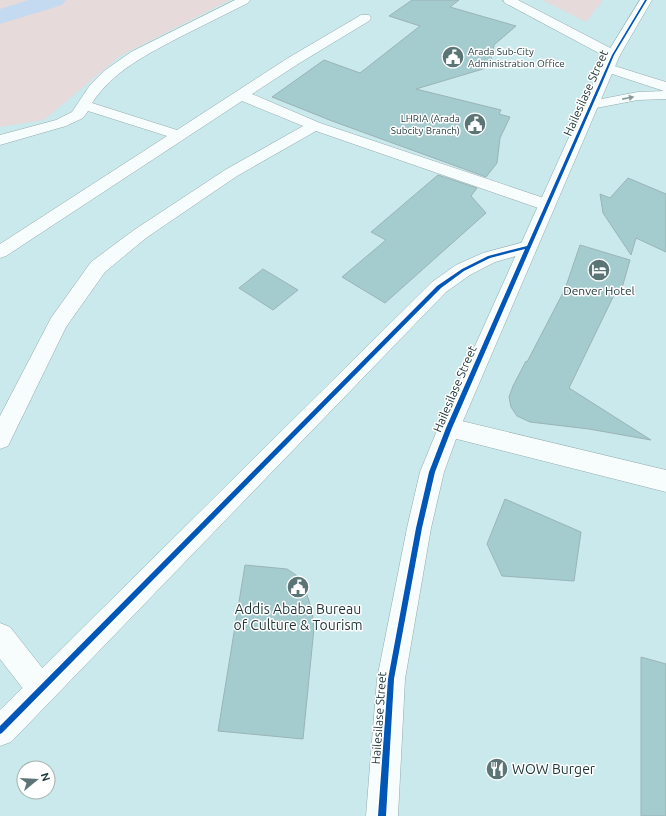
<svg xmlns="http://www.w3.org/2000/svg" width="666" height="816" viewBox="0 0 666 816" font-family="Ubuntu,sans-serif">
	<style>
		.green { fill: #e7dada }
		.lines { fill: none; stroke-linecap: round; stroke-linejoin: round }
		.river { fill: #c4daf0; fill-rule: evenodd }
		.building { fill: #a4cbce; stroke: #9bb4b6 }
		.minor-casing { stroke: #92aaac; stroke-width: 1 }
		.tertiary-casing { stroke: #92aaac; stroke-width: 1 }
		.secondary-casing { stroke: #92aaac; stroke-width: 1 }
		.primary-casing { stroke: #92aaac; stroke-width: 1 }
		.minor { fill: #f7fcfc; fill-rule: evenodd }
		.tertiary { fill: #f7fcfc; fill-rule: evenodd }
		.secondary { fill: #f7fcfc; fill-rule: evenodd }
		.primary { fill: #f7fcfc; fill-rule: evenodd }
		.cycleway-casing { stroke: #fff; stroke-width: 3 }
		.cycleway { fill: #0057b8; fill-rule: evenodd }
		.oneway { fill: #8b999a }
		.labels { text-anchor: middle; stroke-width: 3; stroke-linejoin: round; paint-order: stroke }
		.far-poi-label { font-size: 10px; fill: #1f3637; stroke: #fff; text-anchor: start }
		.street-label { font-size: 12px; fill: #1f3637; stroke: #fff }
		.poi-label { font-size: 12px; fill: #1f3637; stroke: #fff }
		.near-poi-label { font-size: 14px; fill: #1f3637; stroke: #fff }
	</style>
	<rect width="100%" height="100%" fill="#cae9ec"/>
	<!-- green -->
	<g class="green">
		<path d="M0,0H230L120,56L44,120L0,127Z"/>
		<path d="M542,0H603L586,22Z"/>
	</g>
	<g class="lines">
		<!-- river -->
		<path class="river" d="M29,0H66L62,5L0,24V9Z"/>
	</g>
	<!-- building -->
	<g class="building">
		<path d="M412,0H459L450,7L516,26L494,45L490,65L483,69L416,89L501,110L499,114L510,117L500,138L497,163L486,177L332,121L272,97L324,60L360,73L420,26L389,16Z"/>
		<path d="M438,175L477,188L471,196L486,213L385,303L342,277L386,240L371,232Z"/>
		<path d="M628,178L666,194V252L636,238L631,255L603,213L600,194L610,198Z"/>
		<path d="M580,245L630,260L620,295L615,293L569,388L651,440L589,429L530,422L517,416L511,407L509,397L513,386L526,361L527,362L565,289Z"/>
		<path d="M263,269L298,290L273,310L239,288Z"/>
		<path d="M505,499L581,532L574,581L502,576L487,544Z"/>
		<path d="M245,565L287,569L296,575L305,589L312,610L314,628L303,739L218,731Z"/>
		<path d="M641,657L666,664V816H641Z"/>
	</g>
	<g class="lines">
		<!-- minor casing -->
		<g class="minor-casing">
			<g id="minor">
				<path d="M235,0H250L248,3C226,14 204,25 182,36C148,54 114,70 92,103L177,130L288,58L361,15H369L371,18L369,21L298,64L252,94L320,123L553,201L555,205L553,209L547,210L541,209L316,131L237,176L146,238L105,272L66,327L8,446L0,449V416L51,318L91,262L134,230L225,170L303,126L242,101L6,256L0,258V244L167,136L88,111L83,118L66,126L0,145V135L56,120L72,112L90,85L104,71L131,52Z"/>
				<path d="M503,0H518L618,52L620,55L618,58H608L505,3Z"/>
				<path d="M449,418L666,470V492L441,435L438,428L441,421Z"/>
				<path d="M0,623L10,627L51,679L56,689L51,699L41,704L31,699L0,659Z"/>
			</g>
		</g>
		<!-- tertiary casing -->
		<g class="tertiary-casing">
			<path id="tertiary" d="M528,241L534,243L537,247L534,251L495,262L470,275L446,292L11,742L0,746V710L432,282L456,265L483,253Z"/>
		</g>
		<!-- secondary casing -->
		<g class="secondary-casing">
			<path id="secondary" d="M608,64L666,82V99L638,100L591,109L586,108L584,105L586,102L591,101L638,92L664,91L603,71L601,68L603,65Z"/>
		</g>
		<!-- primary casing -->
		<g class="primary-casing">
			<path id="primary" d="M640,0H652L620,55L460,428L444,472L431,528L405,679L398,816H366L377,679L407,528L420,472L438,428L606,55Z"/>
		</g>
		<!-- minor -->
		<use href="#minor" class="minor"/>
		<!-- tertiary -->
		<use href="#tertiary" class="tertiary"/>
		<!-- secondary -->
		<use href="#secondary" class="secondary"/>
		<!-- primary -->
		<use href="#primary" class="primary"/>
		<!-- cycleway casing -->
		<g class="cycleway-casing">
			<path id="cycleway" d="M645,0H647L614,55L601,86L452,428L435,472L422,528L394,679L386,816H378L388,679L416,528L429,472L446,428L525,249L490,258L464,271L441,288L2,733L0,734V726L437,286L462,269L488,256L527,246L612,55Z"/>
		</g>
		<!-- cycleway -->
		<use href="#cycleway" class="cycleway"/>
	</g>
	<!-- one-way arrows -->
	<defs><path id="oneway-solid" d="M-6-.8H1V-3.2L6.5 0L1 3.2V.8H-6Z"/></defs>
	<use class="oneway" href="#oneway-solid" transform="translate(628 98) rotate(-11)"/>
	<!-- icons -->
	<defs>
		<g id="civic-disc" transform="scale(1.15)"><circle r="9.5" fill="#5b7576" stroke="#fff"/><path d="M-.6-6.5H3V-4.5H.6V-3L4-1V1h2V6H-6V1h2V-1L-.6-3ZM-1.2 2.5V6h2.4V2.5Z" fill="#fff"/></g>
		<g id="hotel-disc" transform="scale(1.15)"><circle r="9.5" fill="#5b7576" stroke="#fff"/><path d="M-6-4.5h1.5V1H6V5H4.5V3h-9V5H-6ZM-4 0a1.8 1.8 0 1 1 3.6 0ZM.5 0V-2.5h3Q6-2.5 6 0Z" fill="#fff"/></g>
		<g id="restaurant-disc" transform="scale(1.15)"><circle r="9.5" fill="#5b7576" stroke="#fff"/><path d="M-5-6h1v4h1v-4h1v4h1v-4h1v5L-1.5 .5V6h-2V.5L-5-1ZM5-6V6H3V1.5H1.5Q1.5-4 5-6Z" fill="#fff"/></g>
	</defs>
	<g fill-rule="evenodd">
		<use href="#civic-disc" x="453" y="57"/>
		<use href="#civic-disc" x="475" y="124"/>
		<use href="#hotel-disc" x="599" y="270"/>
		<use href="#civic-disc" x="298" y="587"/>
		<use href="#restaurant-disc" x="497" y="769"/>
	</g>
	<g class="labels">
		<!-- far-poi labels -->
		<g class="far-poi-label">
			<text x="468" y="55">Arada Sub-City<tspan x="468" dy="12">Administration Office</tspan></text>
			<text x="460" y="122" text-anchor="end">LHRIA (Arada<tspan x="460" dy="12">Subcity Branch)</tspan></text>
		</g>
		<!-- street labels -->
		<g class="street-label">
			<text transform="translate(586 93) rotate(-66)" y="4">Hailesilase Street</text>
			<text transform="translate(455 389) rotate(-67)" y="4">Hailesilase Street</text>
			<text transform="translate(379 718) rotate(-86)" y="4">Hailesilase Street</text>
		</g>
		<!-- poi labels -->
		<g class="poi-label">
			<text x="599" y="295">Denver Hotel</text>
		</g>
		<!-- near-poi labels -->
		<g class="near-poi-label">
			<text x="298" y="614">Addis Ababa Bureau<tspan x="298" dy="16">of Culture &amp; Tourism</tspan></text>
			<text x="512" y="774" text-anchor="start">WOW Burger</text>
		</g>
	</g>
	<!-- north arrow -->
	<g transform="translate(36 780) rotate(72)"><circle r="19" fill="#ffffff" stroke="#a5afaf"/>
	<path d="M0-3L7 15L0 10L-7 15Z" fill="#5b7576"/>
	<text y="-6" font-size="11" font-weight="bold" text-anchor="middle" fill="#1f3637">N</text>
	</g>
</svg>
